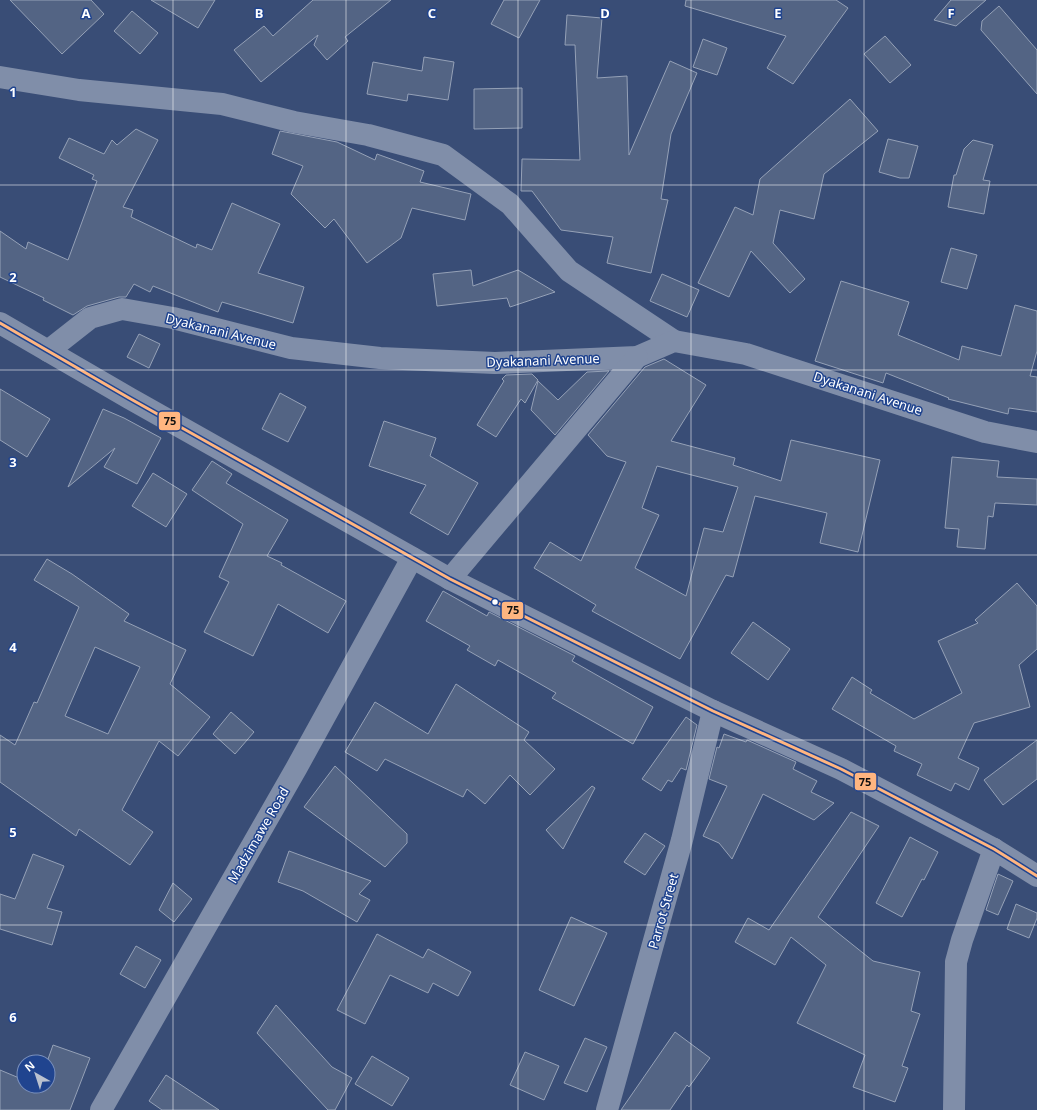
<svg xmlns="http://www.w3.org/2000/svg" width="1037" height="1110" viewBox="0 0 1037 1110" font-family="'Noto Sans',sans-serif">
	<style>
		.building { fill: #536484; stroke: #95a1b7; fill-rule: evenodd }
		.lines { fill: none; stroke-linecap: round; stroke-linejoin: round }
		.minor { stroke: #808ea9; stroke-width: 22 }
		.bus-1-casing { stroke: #20448f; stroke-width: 6 }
		.bus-1 { stroke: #ffb580; stroke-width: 3 }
		.grid { fill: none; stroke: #fff; stroke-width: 1; stroke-opacity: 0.55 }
		.bus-dot { fill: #fff; stroke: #20448f; stroke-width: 1.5 }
		.labels { text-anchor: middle; stroke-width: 3; stroke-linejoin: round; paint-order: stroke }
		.street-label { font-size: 13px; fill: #fff; stroke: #20448f }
		.grid-label { font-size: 13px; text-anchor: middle; font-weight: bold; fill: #fff; stroke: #20448f; stroke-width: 3; stroke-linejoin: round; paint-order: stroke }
		.line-badge { stroke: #20448f; stroke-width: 1.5 }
		.pale-badge-label { font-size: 11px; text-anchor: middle; font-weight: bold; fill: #111 }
	</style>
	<rect width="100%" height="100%" fill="#394d76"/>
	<!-- building -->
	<g class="building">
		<path d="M10,0H91L104,14L62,54Z"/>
		<path d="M151,0H215L198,28Z"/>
		<path d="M313,0H391L345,37L348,41L327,60L314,45L318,35L261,82L234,50L264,26L273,36Z"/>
		<path d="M504,0H540L519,38L491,24Z"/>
		<path d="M686,0H836L848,8L793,84L767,68L786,36L685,6Z"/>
		<path d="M951,0H986L956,26L934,20Z"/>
		<path d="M999,6L1037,50V94L981,30L982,21Z"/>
		<path d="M132,11L158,33L140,54L114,31Z"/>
		<path d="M567,15L602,18L597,78L627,76L629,155L670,61L697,73L671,134L661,199L668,200L651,273L607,263L613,237L561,230L532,191H521L522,159L580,160L575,45H565Z"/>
		<path d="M885,36L911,65L890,83L864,54Z"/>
		<path d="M703,39L727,48L717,75L693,67Z"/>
		<path d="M424,57L454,62L448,100L408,94L407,101L367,94L373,62L422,71Z"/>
		<path d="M522,88V128L474,129V89Z"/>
		<path d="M850,99L878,131L824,174L814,219L780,210L773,243L805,279L790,293L751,251L729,297L698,283L735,207L753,215L760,179Z"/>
		<path d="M136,129L158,140L123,207L133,210L131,217L196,248L197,244L212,250L232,203L280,224L258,273L304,287L293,323L222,302L218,312L153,286L150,292L134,284L126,297H119L87,306L73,315L43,300L44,298L0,277V231L26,249L28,242L68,260L97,181L92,179L94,175L59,158L69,138L104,154L112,140L117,145Z"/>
		<path d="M280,131L337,142L375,160L377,154L424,171L420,182L471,194L465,220L412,208L401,238L367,263L334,219L325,228L291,194L303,166L272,154Z"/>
		<path d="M888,139L918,146L909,178H900L879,172Z"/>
		<path d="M973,140L993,145L983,180L990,181L984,214L948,207L954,175H956L964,149Z"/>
		<path d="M951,248L977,255L967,289L941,282Z"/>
		<path d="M471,270L473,286L518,270L555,292L510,307L507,298L437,306L433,274Z"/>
		<path d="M662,274L699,290L687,317L650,301Z"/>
		<path d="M841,281L909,302L898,335L959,360L962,346L1001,356L1015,305L1037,311V351L1030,376L1037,377V412L1009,408L1008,414L948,399L949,398L886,373L883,383L815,361Z"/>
		<path d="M139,334L160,344L149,368L127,357Z"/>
		<path d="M664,359L706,385L671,441L735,458L733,465L781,481L791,440L880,460L858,552L820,543L827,513L755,496L733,577L726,575L680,659L592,611L596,605L534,568L550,542L581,561L626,462L607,456L588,435L645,367ZM657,466L738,487L723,532L704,528L686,596L635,568L659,515L642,508Z"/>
		<path d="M609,371L555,435L531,410L538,381L558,400L587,372Z"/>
		<path d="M532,374L538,380L525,403L521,399L496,437L477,425L504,381L502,379L506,375Z"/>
		<path d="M0,389L50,419L27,457L0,440Z"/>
		<path d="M280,393L306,407L288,442L262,429Z"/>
		<path d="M103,409L124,418L161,438L137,484L104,467L115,448L68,487Z"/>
		<path d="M384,421L436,438L430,456L478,483L448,535L410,513L426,485L369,466Z"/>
		<path d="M952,457L999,461L997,477L1037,479V505L995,503L993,517L988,516L985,549L957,547L959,529L945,528Z"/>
		<path d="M212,461L232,474L226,483L288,520L267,556L282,563L281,565L346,601L328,633L278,604L253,656L204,632L229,582L219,577L243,524L192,490Z"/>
		<path d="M153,473L187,494L166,527L132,506Z"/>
		<path d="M47,559L72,574L129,614L124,621L186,650L170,684L210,717L178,756L159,741L122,810L153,832L130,865L79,829L76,836L0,782V735L15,745L34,702L37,703L79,607L34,580ZM95,647L140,667L108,734L65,716Z"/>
		<path d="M1017,583L1037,606V649L1019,665L1030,707L974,723L958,758L979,768L969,790L955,783L951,791L917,775L922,764L894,751L896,746L832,709L852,677L872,690L870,693L914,719L962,693L938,641L978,623L975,620Z"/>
		<path d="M443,591L487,616L489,612L575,656L572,661L653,707L633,744L552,698L556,693L498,660L495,666L467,650L470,646L426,621Z"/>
		<path d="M753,622L790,649L768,680L731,653Z"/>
		<path d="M456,684L529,732L524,740L555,769L530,795L510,775L485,804L467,789L463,797L385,759L377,771L345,752L375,702L428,734Z"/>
		<path d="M231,712L254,732L235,754L213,734Z"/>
		<path d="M686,717L697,725L686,770L681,768L672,782L668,780L661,791L642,779Z"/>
		<path d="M724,734L746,742L747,740L796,762L793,769L817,781L811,792L834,803L814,820L763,794L732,859L719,843L703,836L727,786L709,779L717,747L719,748Z"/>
		<path d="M1037,740V779L1003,805L984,780Z"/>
		<path d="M335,766L407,834V843L385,867L304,807Z"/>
		<path d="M592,786L595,788L563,849L546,830Z"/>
		<path d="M851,812L879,826L818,917L873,961L920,972L911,1011L920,1014L902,1066L908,1068L895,1102L853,1087L865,1055L797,1023L826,965L791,937L775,965L735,942L748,918L769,930Z"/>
		<path d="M645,833L665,846L645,875L624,862Z"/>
		<path d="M910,837L938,852L924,880L922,879L902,917L876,903Z"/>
		<path d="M289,851L371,881L359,894L370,900L357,922L303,891L278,882Z"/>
		<path d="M33,854L64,866L47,908L62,912L52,945L0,929V894L15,899Z"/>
		<path d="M998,874L1013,881L998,915L986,910Z"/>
		<path d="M173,883L192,899L174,922L159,910Z"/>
		<path d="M1016,904L1037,913V918L1029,938L1007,929Z"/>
		<path d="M571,917L607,933L574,1006L539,990Z"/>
		<path d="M377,934L423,958L428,949L471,972L458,996L433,983L428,993L390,975L365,1024L337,1010Z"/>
		<path d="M136,946L161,960L145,988L120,974Z"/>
		<path d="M276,1005L332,1067L352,1078L335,1110H328L257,1033Z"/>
		<path d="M675,1032L710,1058L689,1087L687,1085L670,1110H621Z"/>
		<path d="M585,1038L607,1047L587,1092L564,1083Z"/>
		<path d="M53,1045L90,1058L70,1110H0V1070L24,1080V1086H48V1062H47Z"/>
		<path d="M525,1052L559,1066L544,1100L510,1085Z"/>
		<path d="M372,1056L409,1078L392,1106L355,1084Z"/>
		<path d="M166,1075L219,1110H162L149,1101Z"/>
	</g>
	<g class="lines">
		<!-- minor -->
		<g class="minor">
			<path d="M0,77L79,90L222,104L294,122L368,135L443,155L510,204L569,271L674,341"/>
			<path d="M0,323L129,398L450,579L713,711L841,769L994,849L1037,876"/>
			<path d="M48,351L90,318L122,309L173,318L291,348L380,358L495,363L637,357L674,341L746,354L985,432L1037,442"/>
			<path d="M450,579L637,357"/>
			<path d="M101,1110L297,767L412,558"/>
			<path d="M607,1110L682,840L713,711"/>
			<path d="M954,1110L956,962L962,940L994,849"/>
		</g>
		<!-- bus-1 casing -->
		<g class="bus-1-casing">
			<path id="bus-1" d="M0,323L129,398L450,579L713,711L841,769L994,849L1037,876"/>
		</g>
		<!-- bus-1 -->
		<use href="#bus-1" class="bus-1"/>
	</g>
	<!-- grid -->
	<path class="grid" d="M173,0V1110M346,0V1110M518,0V1110M691,0V1110M864,0V1110M0,185H1037M0,370H1037M0,555H1037M0,740H1037M0,925H1037"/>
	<!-- markers -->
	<circle class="bus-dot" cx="495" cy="602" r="3.5"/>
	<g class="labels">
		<!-- street labels -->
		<g class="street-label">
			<text transform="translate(221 331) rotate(14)" y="5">Dyakanani Avenue</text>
			<text transform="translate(543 360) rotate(-2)" y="5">Dyakanani Avenue</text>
			<text transform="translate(868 393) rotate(18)" y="5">Dyakanani Avenue</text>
			<text transform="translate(258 835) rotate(-60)" y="5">Madzimawe Road</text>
			<text transform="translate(663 911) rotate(-74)" y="5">Parrot Street</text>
		</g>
	</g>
	<g class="grid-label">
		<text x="86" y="18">A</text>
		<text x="259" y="18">B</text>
		<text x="432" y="18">C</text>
		<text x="605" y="18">D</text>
		<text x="778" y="18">E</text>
		<text x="951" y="18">F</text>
		<text x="13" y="97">1</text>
		<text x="13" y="282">2</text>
		<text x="13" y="467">3</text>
		<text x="13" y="652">4</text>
		<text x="13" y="837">5</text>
		<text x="13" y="1022">6</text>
	</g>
	<g class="line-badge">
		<rect x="158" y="411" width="23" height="20" rx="4" fill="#ffb580"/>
		<rect x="501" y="601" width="23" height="19" rx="4" fill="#ffb580"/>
		<rect x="854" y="772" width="23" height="19" rx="4" fill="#ffb580"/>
	</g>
	<g class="pale-badge-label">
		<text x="170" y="425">75</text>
		<text x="513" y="614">75</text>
		<text x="865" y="786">75</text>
	</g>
	<!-- north arrow -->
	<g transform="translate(36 1074) rotate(321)"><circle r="19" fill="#20448f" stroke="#798fbc"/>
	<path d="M0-3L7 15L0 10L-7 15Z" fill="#bac1cf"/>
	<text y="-6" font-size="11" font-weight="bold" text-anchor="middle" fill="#ffffff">N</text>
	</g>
</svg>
